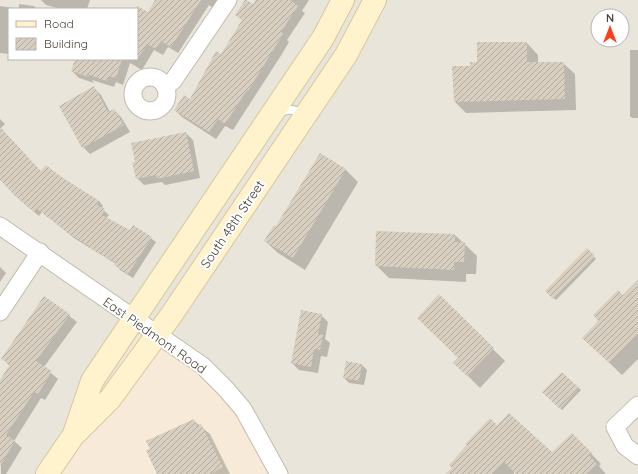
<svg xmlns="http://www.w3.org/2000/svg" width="638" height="474" viewBox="0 0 638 474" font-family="Quicksand,sans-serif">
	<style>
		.residential { fill: #eae5da; fill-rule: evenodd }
		.commercial { fill: #f7ead8 }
		.shadow { fill: #0003 }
		.building { fill: url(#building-hatch) }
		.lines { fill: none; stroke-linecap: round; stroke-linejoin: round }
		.service-casing { stroke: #c2bbae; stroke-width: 10 }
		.minor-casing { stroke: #c2bbae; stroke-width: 19 }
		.secondary-casing { stroke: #d6c79b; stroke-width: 24 }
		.service { stroke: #fff; stroke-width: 8 }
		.minor { stroke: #fff; stroke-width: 17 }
		.secondary { stroke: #fff3cd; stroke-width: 22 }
		.labels { text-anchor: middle; stroke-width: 4; stroke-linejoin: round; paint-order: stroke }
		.street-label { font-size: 13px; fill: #4b4439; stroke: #fff }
	</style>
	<defs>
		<pattern id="building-hatch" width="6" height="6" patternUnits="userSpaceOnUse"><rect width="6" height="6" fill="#d8cfc1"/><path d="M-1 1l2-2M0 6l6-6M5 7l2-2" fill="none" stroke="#b1aa9e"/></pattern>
	</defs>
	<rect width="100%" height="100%" fill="#f6f3ec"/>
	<!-- residential -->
	<path class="residential" d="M0,0H638V474H279L73,436L47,474H0ZM9,9H137V59H9ZM598,16H622V40H598Z"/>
	<!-- commercial -->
	<path class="commercial" d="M145,326L203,366L279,474H47Z"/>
	<!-- shadow -->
	<g class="shadow">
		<path d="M41,0H90L87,9H61L46,5Z"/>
		<path d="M161,0H218L213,8L209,5L178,53L168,47L163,55L154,50L142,70L130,63L123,85L116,82L114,87L92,80L94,83L79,78L72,71L76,59H137V13L148,14Z"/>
		<path d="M246,0L253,5L256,0H309L302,11L305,13L287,40L289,42L282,54L233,130L225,126L216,139L182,117L175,110L191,100L222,55L243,21L236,15Z"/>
		<path d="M19,4L34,6L37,9H9V54L0,53V6L19,9Z"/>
		<path d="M527,43L538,55V63H563L575,74L576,110L466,113L455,102L471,67Z"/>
		<path d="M630,50H638V118H632L630,116Z"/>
		<path d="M94,88L101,95L110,112L114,110L121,117L130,132L90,154L83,147Z"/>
		<path d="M0,119L5,124L1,128L41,173L59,176L99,201L103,206L102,209L109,215L106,218L130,232L134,226L156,242L133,278L120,270L116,264L74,238L42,212L39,216L20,200L0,179Z"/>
		<path d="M186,133L193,140L200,178L165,185L162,182L144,185L137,178Z"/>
		<path d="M320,154L346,170L358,182L305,270L278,253L265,241L276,228Z"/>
		<path d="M455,235L477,256L476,274H466V282L389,278L376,265Z"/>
		<path d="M587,250L596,259L556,300L547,291Z"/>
		<path d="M0,267L6,273L0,282Z"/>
		<path d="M638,286V359L622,375L596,350L623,296Z"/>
		<path d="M439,296L505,361L480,388L467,375L459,358Z"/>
		<path d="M45,297L77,322L44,367L58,379L45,400L41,398L14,441L22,448L6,474H1L0,382L10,366L3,359Z"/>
		<path d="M321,315L328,322L325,339L330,343L327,357L321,356L318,373L299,370L292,363Z"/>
		<path d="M347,362L362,365L367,370L364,385L349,383L344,378Z"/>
		<path d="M562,373L581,390L562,410L544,392Z"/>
		<path d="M193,420L210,434L230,474H158Z"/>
		<path d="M497,427L552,453L583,445L601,464L599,466L606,474H517L515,472L513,474H447Z"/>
	</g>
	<!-- building -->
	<g class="building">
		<path d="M155,0H201L171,47L161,41L156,49L147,44L137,60V6L148,12Z"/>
		<path d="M245,0L254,4L257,0H290L298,6L281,32L283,34L248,91L247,90L225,124L218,119L209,132L174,110L184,95L190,99L216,51L221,54L242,20L235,15Z"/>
		<path d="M477,42H527V62H564L565,99L454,102L452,66H470V62H477Z"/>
		<path d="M75,59H122L116,78L109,76L107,81L87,74L89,77L71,71Z"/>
		<path d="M94,86L108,112L114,109L124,125L82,148L59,106Z"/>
		<path d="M0,127L41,171L46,165L60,176L99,201L97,205L105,209L102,215L130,230L133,225L152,237L128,274L114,265L116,263L88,247L89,246L68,233L37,209L34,212L15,196L0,180Z"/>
		<path d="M186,132L194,171L157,179L156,175L136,179L132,162H135L131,143Z"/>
		<path d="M320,153L346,169L293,258L264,241L274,225L276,226Z"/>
		<path d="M376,231L455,234V242H465L464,262H454V270L375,266Z"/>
		<path d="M587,248L595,256L553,299L545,291Z"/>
		<path d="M638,280V334L609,363L582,338L598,321L593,315L618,290L623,295Z"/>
		<path d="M439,294L494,348L467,376L453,363L458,358L417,318Z"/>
		<path d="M44,296L70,314L36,361L52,371L38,394L34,392L6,435L15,441L0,466V380L10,364L1,359Z"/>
		<path d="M301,310L322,314L318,334L323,335L320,350L314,349L311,367L291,363Z"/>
		<path d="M346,361L362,364L359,381L343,378Z"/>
		<path d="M562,372L579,388L560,409L542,392Z"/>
		<path d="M509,413L552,452L572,433L592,453L589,455L597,464L586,474H516L504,462L492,474H445L452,468L449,465L467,445L465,444L490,418L497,425Z"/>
		<path d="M194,419L197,426L201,424L223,467L210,474H157L146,450L150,449L146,441Z"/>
	</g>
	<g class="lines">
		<!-- service casing -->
		<g class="service-casing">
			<path id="service" d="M279,113C289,107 296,110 305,116"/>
		</g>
		<!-- minor casing -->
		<g class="minor-casing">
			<g id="minor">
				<circle cx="150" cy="94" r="17"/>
				<path d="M165,86L173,81L228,0"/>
				<path d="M0,226L203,366L225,388L243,409L279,474"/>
				<path d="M0,312L40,252"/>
				<path d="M638,405L615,427L625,446L638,456"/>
			</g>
		</g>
		<!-- secondary casing -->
		<g class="secondary-casing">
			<g id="secondary">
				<path d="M75,431L92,381L323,38L343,0"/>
				<path d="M47,474L73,436L110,399L172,314L346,55L375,0"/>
			</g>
		</g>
		<!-- service -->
		<use href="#service" class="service"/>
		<!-- minor -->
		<use href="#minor" class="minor"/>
		<!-- secondary -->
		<use href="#secondary" class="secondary"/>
	</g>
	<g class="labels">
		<!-- street labels -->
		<g class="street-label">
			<text transform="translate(232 224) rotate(-56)" y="5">South 48th Street</text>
			<text transform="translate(155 335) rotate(35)" y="5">East Piedmont Road</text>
		</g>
	</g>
	<!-- legend -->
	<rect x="8" y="8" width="130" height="52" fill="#ffffff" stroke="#b7b4b0"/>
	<rect x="16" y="21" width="20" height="6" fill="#fff3cd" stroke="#b7b4b0"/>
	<text x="44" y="28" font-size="12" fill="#4b4439">Road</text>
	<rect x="16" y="38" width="20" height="12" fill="url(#building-hatch)" stroke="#b7b4b0"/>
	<text x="44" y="48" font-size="12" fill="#4b4439">Building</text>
	<!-- north arrow -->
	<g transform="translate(610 28)"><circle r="19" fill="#ffffff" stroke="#b7b4b0"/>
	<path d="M0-3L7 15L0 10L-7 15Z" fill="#fc3f1d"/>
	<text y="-6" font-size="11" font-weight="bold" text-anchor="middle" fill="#4b4439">N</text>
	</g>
</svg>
